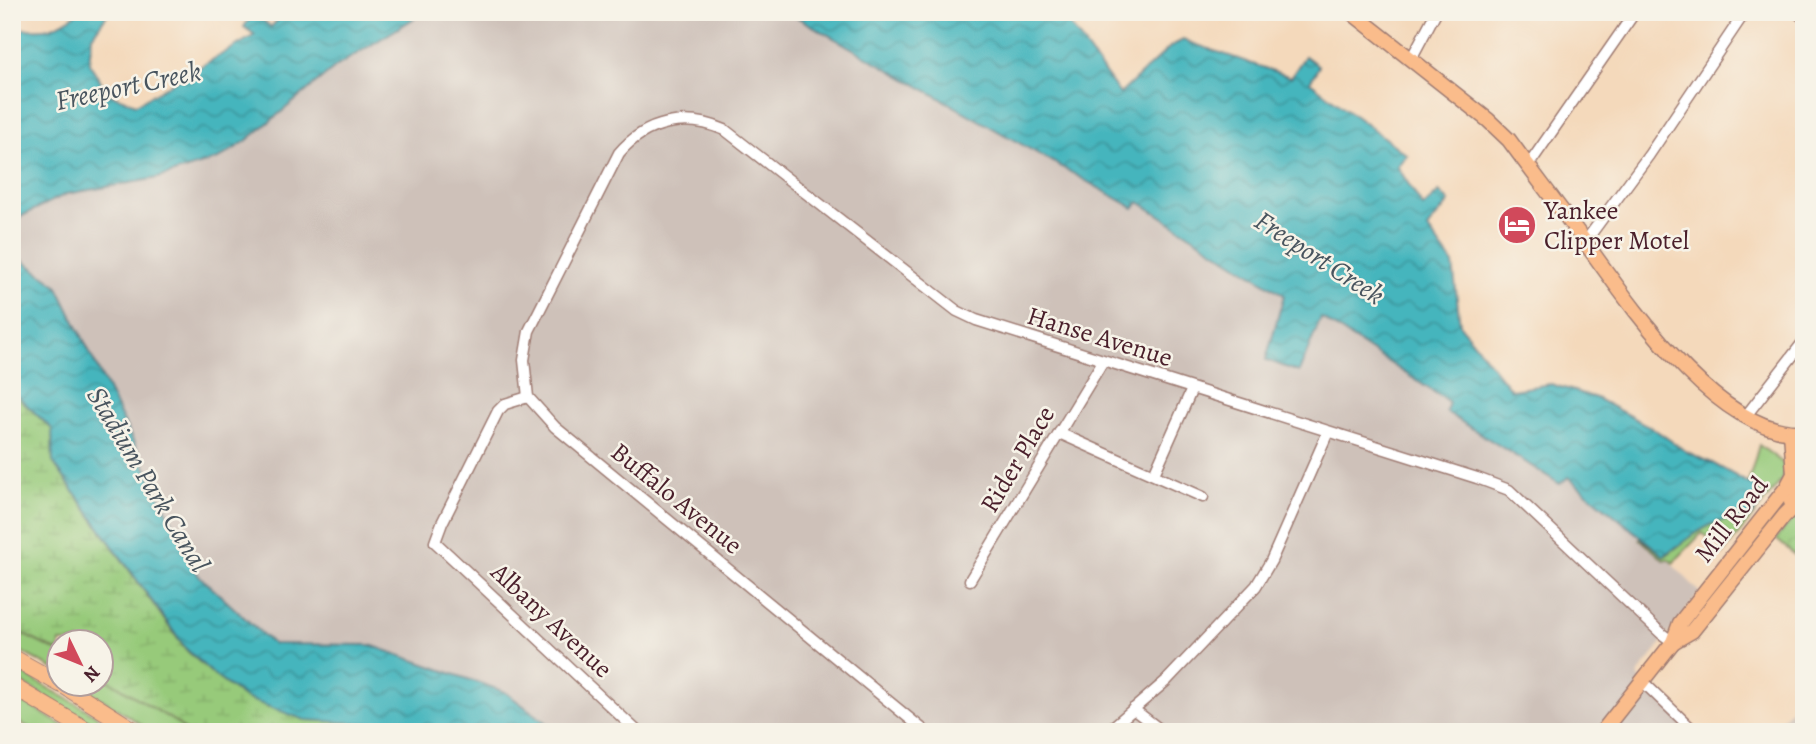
<svg xmlns="http://www.w3.org/2000/svg" width="1816" height="744" viewBox="0 0 1816 744" font-family="Alegreya,serif">
	<style>
		.industrial { fill: #cec1b9 }
		.grass { fill: #97ca7a; stroke: #707452; stroke-width: 2 }
		.wetland { fill: url(#wetland-marsh); stroke: #707452; stroke-width: 2 }
		.park { fill: url(#park-crowns); stroke: #707452; stroke-width: 2 }
		.water { fill: url(#water-waves); stroke: #486a74; stroke-width: 2 }
		.lines { fill: none; stroke-linecap: round; stroke-linejoin: round }
		.minor-casing { stroke: #9f7c73; stroke-width: 13 }
		.major-casing { stroke: #9f7c73; stroke-width: 17 }
		.highway-casing { stroke: #9f7c73; stroke-width: 18 }
		.minor { stroke: #fff; stroke-width: 10 }
		.major { stroke: #fabc8b; stroke-width: 14 }
		.highway { stroke: #fabc8b; stroke-width: 16 }
		.labels { text-anchor: middle; stroke-width: 5; stroke-linejoin: round; paint-order: stroke }
		.poi-label { font-size: 26px; fill: #4a1f2b; stroke: #f7f3e8; text-anchor: start }
		.street-label { font-size: 26px; fill: #4a1f2b; stroke: #f7f3e8 }
		.water-label { font-size: 28px; font-style: italic; fill: #48545e; stroke: #f7f3e8 }
	</style>
	<defs>
		<pattern id="wetland-marsh" width="20" height="14" patternUnits="userSpaceOnUse" patternTransform="scale(1.75)"><rect width="20" height="14" fill="#97ca7a"/><path d="M1 5h8M5 5V1M11 12h8M15 12V8" fill="none" stroke="#84ad6a"/></pattern>
		<pattern id="park-crowns" width="20" height="18" patternUnits="userSpaceOnUse" patternTransform="scale(1.75)"><rect width="20" height="18" fill="#97ca7a"/><path d="M2 6a3 3 0 1 1 6 0M12 15a3 3 0 1 1 6 0" fill="none" stroke="#84ad6a"/></pattern>
		<pattern id="water-waves" width="16" height="10" patternUnits="userSpaceOnUse" patternTransform="scale(1.75)"><rect width="16" height="10" fill="#45b5bd"/><path d="M0 5q4-4 8 0t8 0" fill="none" stroke="#3c939a"/></pattern>
	</defs>
	<rect width="100%" height="100%" fill="#f7f3e8"/>
	<filter id="ink" filterUnits="userSpaceOnUse"><feTurbulence type="fractalNoise" baseFrequency=".0143" numOctaves="2"/><feDisplacementMap in="SourceGraphic" scale="14" xChannelSelector="R" yChannelSelector="G"/><feConvolveMatrix kernelMatrix="1 2 1 2 8 2 1 2 1" color-interpolation-filters="sRGB"/></filter>
	<filter id="wash" filterUnits="userSpaceOnUse"><feTurbulence type="fractalNoise" baseFrequency=".00686" numOctaves="4" result="noise"/><feDisplacementMap in="SourceGraphic" scale="28" xChannelSelector="R" yChannelSelector="G"/><feGaussianBlur stdDeviation="1.57" result="paint"/><feColorMatrix in="noise" values="0 0 0 0 0 0 0 0 0 0 0 0 0 0 0 0 0 1.4 0 .05"/><feComposite in="paint" operator="in"/></filter>
	<g filter="url(#wash)">
		<rect width="100%" height="100%" fill="#f4d9bb"/>
		<!-- industrial -->
		<g class="industrial">
			<path d="M424,12H788L1134,208L1139,202L1284,295L1266,360L1320,318L1449,403L1446,412L1560,484L1567,477L1664,556L1700,592L1637,676L1692,732H558L505,692L370,645H273L198,575L57,285L12,253V221L66,194L158,178L246,141L337,66Z"/>
			<path d="M1796,704L1804,710V732H1770Z"/>
		</g>
		<!-- grass -->
		<g class="grass">
			<path d="M1759,445L1783,463L1784,471L1781,481L1722,555L1726,542L1715,532L1709,538L1702,533L1673,563L1668,559L1664,560L1640,539L1641,538L1665,556C1694,535 1711,516 1749,518L1753,503L1761,490L1748,483Z"/>
			<path d="M12,629L59,652V672L12,647Z"/>
			<path d="M12,668L84,708L121,732H106L12,677Z"/>
			<path d="M102,676L177,723L187,732H153L80,685L102,684Z"/>
			<path d="M12,696L16,697L73,732H38L12,719Z"/>
		</g>
		<!-- wetland -->
		<path class="wetland" d="M12,391L52,429L53,462L185,649L215,676L245,698L422,727L427,732H187L177,723L102,676V642H60L59,652L12,629Z"/>
		<!-- park -->
		<path class="park" d="M1804,505V563L1776,539Z"/>
		<!-- water -->
		<g class="water">
			<path d="M79,12H109L92,36L89,63L109,94L136,104L255,35L244,27L254,12L271,27L285,12H424L337,66L246,141L218,159L158,178L66,194L12,221V28C45,31 52,31 79,12Z"/>
			<path d="M788,12H1067L1070,25L1120,94L1171,46L1183,40L1291,77L1305,56L1319,66L1310,82L1407,155L1397,166L1423,207L1439,192L1449,202L1427,228L1453,264L1460,325L1511,390L1551,384L1596,398L1654,429L1687,452L1712,463L1761,490L1753,503L1756,510L1749,518C1711,516 1693,536 1664,556L1568,477L1560,484L1446,412L1449,402L1321,318L1299,372L1266,360L1284,295L1139,202L1134,208Z"/>
			<path d="M12,253L57,285L198,575L273,644L370,645L505,692L558,732H427L422,727L305,720L245,698L215,676L186,649L53,462L52,429L12,391Z"/>
		</g>
	</g>
	<g filter="url(#ink)">
		<g class="lines">
			<!-- minor casing -->
			<g class="minor-casing">
				<g id="minor">
					<path d="M1796,12L1804,18"/>
					<path d="M1411,59L1436,12"/>
					<path d="M1528,166L1635,12"/>
					<path d="M1585,242L1649,155L1745,12"/>
					<path d="M528,397L505,404L498,411L442,523L435,542L638,732"/>
					<path d="M1745,417L1804,341"/>
					<path d="M1059,433L1203,497"/>
					<path d="M1154,474L1192,389"/>
					<path d="M970,580L1103,361"/>
					<path d="M1642,681L1695,732"/>
					<path d="M1133,709L1163,732"/>
					<path d="M926,732L555,427L528,397L524,360L529,331L619,153C646,121 686,113 725,130L957,311L976,320L1477,478L1509,490L1662,634L1673,642"/>
					<path d="M1107,732L1166,681L1256,586L1271,561L1328,432"/>
				</g>
			</g>
			<!-- major casing -->
			<g class="major-casing">
				<g id="major">
					<path d="M1351,12L1488,120L1509,140C1533,173 1558,205 1582,238C1627,300 1718,438 1804,432"/>
					<path d="M1791,502L1804,481"/>
					<path d="M1673,642L1692,631L1784,516L1804,496"/>
					<path d="M1602,732L1673,642L1680,623L1787,487L1794,474L1791,433"/>
				</g>
			</g>
			<!-- highway casing -->
			<g class="highway-casing">
				<g id="highway">
					<path d="M12,657L60,684"/>
					<path d="M61,684L137,732"/>
					<path d="M12,686L90,732"/>
				</g>
			</g>
			<!-- minor -->
			<use href="#minor" class="minor"/>
			<!-- major -->
			<use href="#major" class="major"/>
			<!-- highway -->
			<use href="#highway" class="highway"/>
		</g>
	</g>
	<!-- icons -->
	<defs>
		<g id="hotel-disc" transform="scale(2.0125)"><circle r="9.5" fill="#d1495b" stroke="#f7f3e8"/><path d="M-6-4.5h1.5V1H6V5H4.5V3h-9V5H-6ZM-4 0a1.8 1.8 0 1 1 3.6 0ZM.5 0V-2.5h3Q6-2.5 6 0Z" fill="#fff"/></g>
	</defs>
	<g fill-rule="evenodd">
		<use href="#hotel-disc" x="1517" y="225"/>
	</g>
	<g class="labels">
		<!-- poi labels -->
		<g class="poi-label">
			<text x="1544" y="219">Yankee<tspan x="1544" dy="30">Clipper Motel</tspan></text>
		</g>
		<!-- street labels -->
		<g class="street-label">
			<text transform="translate(1100 336) rotate(17)" y="9">Hanse Avenue</text>
			<text transform="translate(1017 459) rotate(-59)" y="9">Rider Place</text>
			<text transform="translate(677 498) rotate(39)" y="9">Buffalo Avenue</text>
			<text transform="translate(1731 519) rotate(-52)" y="9">Mill Road</text>
			<text transform="translate(552 620) rotate(43)" y="9">Albany Avenue</text>
		</g>
		<!-- water labels -->
		<g class="water-label">
			<text transform="translate(128 85) rotate(-12)" y="10">Freeport Creek</text>
			<text transform="translate(1320 257) rotate(33)" y="10">Freeport Creek</text>
			<text transform="translate(149 479) rotate(59)" y="10">Stadium Park Canal</text>
		</g>
	</g>
	<!-- margin -->
	<rect width="1816" height="744" fill="none" stroke="#f7f3e8" stroke-width="42"/>
	<!-- north arrow -->
	<g transform="translate(80 663) rotate(133)"><circle r="33" fill="#f7f3e8" stroke="#b29e9c" stroke-width="2"/>
	<path d="M0-5L12 26L0 18L-12 26Z" fill="#d1495b"/>
	<text y="-10" font-size="19" font-weight="bold" text-anchor="middle" fill="#4a1f2b">N</text>
	</g>
</svg>
